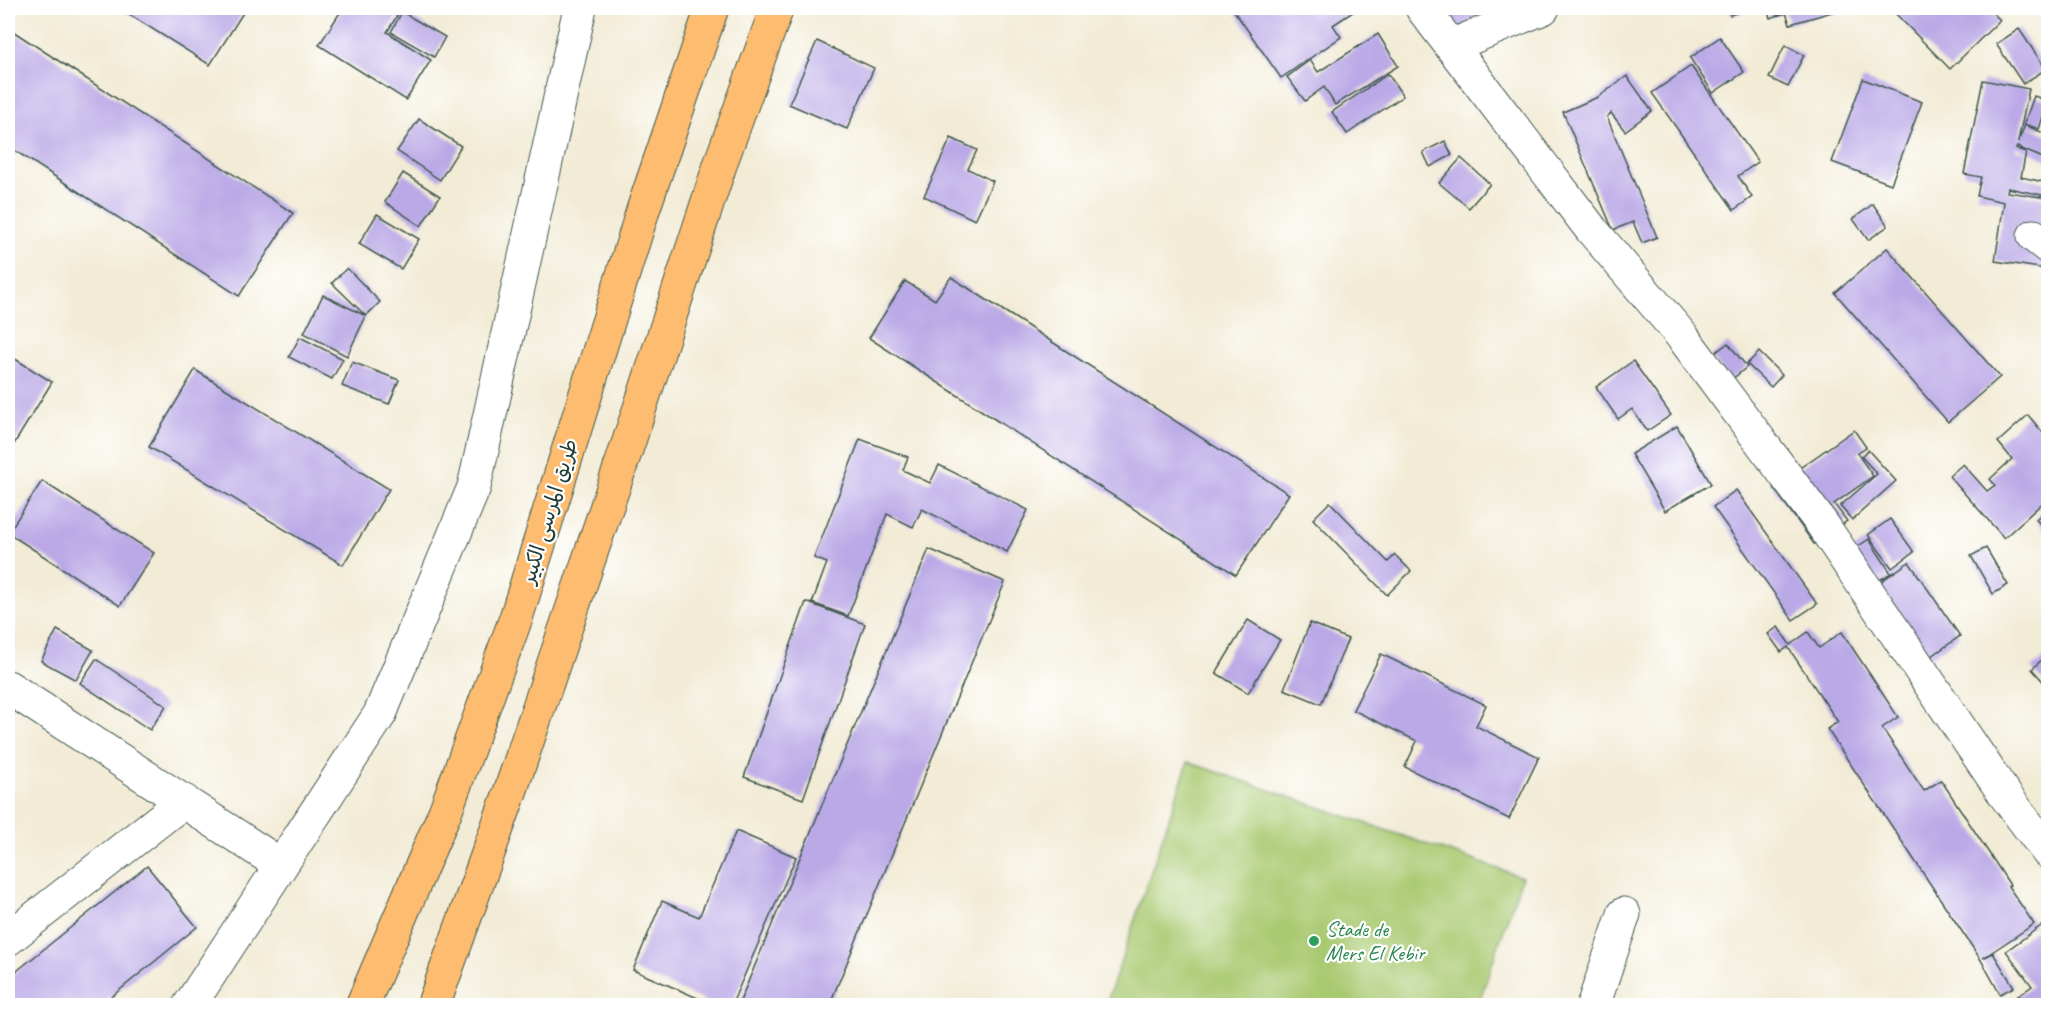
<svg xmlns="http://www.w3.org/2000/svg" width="2056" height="1013" viewBox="0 0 2056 1013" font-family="Caveat,'Playpen Sans Arabic',sans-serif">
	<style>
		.green { fill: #aaca72; stroke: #648453; stroke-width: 1.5 }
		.building { fill: #baa9e6 }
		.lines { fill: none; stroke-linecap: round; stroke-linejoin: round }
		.minor-casing { stroke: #3f574c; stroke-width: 35 }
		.major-casing { stroke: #3f574c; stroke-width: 35 }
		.minor { stroke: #fff; stroke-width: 33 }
		.major { stroke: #fdbc6f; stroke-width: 33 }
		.leisure-dot { fill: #2e9e5b; stroke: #fff; stroke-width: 2 }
		.labels { text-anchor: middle; stroke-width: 4.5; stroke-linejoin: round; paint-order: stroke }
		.street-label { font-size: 21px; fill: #1f3d34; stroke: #fff }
		.leisure-label { font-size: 21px; fill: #27864d; stroke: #fff; text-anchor: start }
	</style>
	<rect width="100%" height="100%" fill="#fff"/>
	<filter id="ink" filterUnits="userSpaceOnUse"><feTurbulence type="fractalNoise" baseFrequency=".0167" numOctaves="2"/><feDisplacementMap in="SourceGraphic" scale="12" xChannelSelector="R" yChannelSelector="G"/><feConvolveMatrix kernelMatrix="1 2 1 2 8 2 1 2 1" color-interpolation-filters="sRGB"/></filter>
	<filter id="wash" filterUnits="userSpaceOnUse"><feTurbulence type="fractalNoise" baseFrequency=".008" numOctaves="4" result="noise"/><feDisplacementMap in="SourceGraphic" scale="24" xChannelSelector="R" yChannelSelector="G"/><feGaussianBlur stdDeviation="1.35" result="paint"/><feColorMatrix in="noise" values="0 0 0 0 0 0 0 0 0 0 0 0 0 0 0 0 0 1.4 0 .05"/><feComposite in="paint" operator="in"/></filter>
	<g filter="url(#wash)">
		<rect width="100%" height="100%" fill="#f2ebd5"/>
		<!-- green -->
		<path class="green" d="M1188,762L1522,877L1478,1005H1106Z"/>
		<g id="blocks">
			<!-- building -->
			<g class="building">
				<path d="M119,8H246L210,65Z"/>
				<path d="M343,8H393L400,11L387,32L431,60L406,100L319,45Z"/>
				<path d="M1232,8H1359L1333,25L1341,37L1281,78Z"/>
				<path d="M1414,8H1504L1437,47Z"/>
				<path d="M1728,8H1754L1730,15Z"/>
				<path d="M1767,8H1846L1790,24L1786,13L1770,18Z"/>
				<path d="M1890,8H1988L2000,20L1950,69Z"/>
				<path d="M402,12L445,37L434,57L391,32Z"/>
				<path d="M8,28L293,213L239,296L8,146Z"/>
				<path d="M2019,29L2046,69L2023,84L1996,44Z"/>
				<path d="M1378,34L1398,66L1335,105L1324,87L1305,101L1287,77L1310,60L1318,72Z"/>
				<path d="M1720,37L1744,72L1713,93L1690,58Z"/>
				<path d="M817,41L874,68L847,129L789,104Z"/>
				<path d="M1785,45L1804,55L1788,87L1769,78Z"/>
				<path d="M1691,66L1758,162L1738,176L1752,197L1734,210L1652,93Z"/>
				<path d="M1388,74L1403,96L1347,134L1332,112Z"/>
				<path d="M1627,76L1652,111L1625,131L1611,113L1607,117L1657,237L1642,243L1633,222L1613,230L1563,112L1598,97Z"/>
				<path d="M1863,79L1922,102L1891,184L1832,162Z"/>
				<path d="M1983,80L2029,89L2018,142L2025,125L2048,135V160L2017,147L2016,149L2026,152L2021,177L2048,183L2047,196L2008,188L2007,192L2048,198V247L2046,269L1995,261L2004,202L1977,196L1981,177L1964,174Z"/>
				<path d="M2034,96L2048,101L2039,129L2024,124Z"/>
				<path d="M419,119L461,146L440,180L397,151Z"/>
				<path d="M951,138L977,150L968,169L993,181L975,220L924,196Z"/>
				<path d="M1445,141L1452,155L1430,167L1423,152Z"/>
				<path d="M1461,158L1490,184L1469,208L1439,183Z"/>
				<path d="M403,173L440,196L421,226L385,202Z"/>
				<path d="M1873,204L1888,226L1868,240L1853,219Z"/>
				<path d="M377,214L419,239L401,269L359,244Z"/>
				<path d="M1887,248L2000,377L1948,422L1835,293Z"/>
				<path d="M347,268L380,302L366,316L347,356L304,333L323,295L366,316L332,283Z"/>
				<path d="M951,277L1289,494L1236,575L869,338L905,281L935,300Z"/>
				<path d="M300,337L343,359L332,379L289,357Z"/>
				<path d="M1728,343L1747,367L1730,381L1711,356Z"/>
				<path d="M1759,352L1782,375L1771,387L1747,364Z"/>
				<path d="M12,357L52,382L8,454V365Z"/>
				<path d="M1633,361L1671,415L1647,431L1632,409L1618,419L1596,387Z"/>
				<path d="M352,362L399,380L389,404L342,386Z"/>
				<path d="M195,370L389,489L343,565L149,447Z"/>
				<path d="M2028,415L2048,439V498L2004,538L1949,476L1963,464L1987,491L1995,485L1990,479L2012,459L1998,442Z"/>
				<path d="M1677,426L1711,484L1665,511L1631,454Z"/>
				<path d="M1854,430L1866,447L1857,453L1873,476L1834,504L1847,521L1814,544L1773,487Z"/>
				<path d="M860,439L908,457L903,470L930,483L939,465L1028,510L1007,552L922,509L913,527L887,514L848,616L812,603L827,563L814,558Z"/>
				<path d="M1868,450L1896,481L1852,520L1840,506L1877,474L1861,456Z"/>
				<path d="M42,481L154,553L120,606L8,533Z"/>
				<path d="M1736,490L1817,604L1793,620L1713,507Z"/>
				<path d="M1330,502L1388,562L1395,555L1411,571L1387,595L1313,519Z"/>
				<path d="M2048,508V535L2036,519Z"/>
				<path d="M1890,519L1914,552L1892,568L1868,535Z"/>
				<path d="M1869,539L1891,573L1866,589L1844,556Z"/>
				<path d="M1986,548L2008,585L1993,594L1971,556Z"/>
				<path d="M929,549L1005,582L829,1006H738Z"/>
				<path d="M1909,562L1960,636L1918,666L1866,592Z"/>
				<path d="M806,602L865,624L803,799L744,777Z"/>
				<path d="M1248,620L1280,640L1248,693L1216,673Z"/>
				<path d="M1310,623L1348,639L1321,704L1284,689Z"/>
				<path d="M1778,627L1790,645L1808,632L1819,648L1842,632L1898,717L1882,728L1924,791L1941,780L2010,885L2008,886L2034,924L1983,958L1993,953L2014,987L2000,994L1981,960L1827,729L1838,722L1788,647L1781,652L1768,634Z"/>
				<path d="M57,630L93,650L76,680L41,661Z"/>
				<path d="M1381,654L1486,705L1476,726L1539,757L1509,819L1405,767L1417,741L1353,710Z"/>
				<path d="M2048,654V687L2032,669Z"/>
				<path d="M96,659L166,706L150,730L80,683Z"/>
				<path d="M736,831L796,857L731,1006H716L633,970L662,901L699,917Z"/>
				<path d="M147,866L197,927L100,1006H8V978Z"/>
				<path d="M2045,923L2048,928V1006H2004L2032,986L2006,951Z"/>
			</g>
		</g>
	</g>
	<g filter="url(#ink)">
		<use href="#blocks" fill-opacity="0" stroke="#3f574c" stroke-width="1.5"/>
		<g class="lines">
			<!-- minor casing -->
			<g class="minor-casing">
				<g id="minor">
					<path d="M1422,8L1591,229L1682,336L1822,524L2005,795L2048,852"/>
					<path d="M1451,46L1543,8"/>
					<path d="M2034,236L2048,247"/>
					<path d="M8,687L281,865"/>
					<path d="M8,939L184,801"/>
					<path d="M189,1006L380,714L474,487L580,8"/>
					<path d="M1593,1006L1624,914"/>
				</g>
			</g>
			<!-- major casing -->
			<g class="major-casing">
				<g id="major">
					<path d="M362,1006L445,812L516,618L644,207L712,8"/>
					<path d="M433,1006L508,798L628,444L722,159L777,8"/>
				</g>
			</g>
			<!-- minor -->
			<use href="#minor" class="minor"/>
			<!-- major -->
			<use href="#major" class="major"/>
		</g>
	</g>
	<!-- markers -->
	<circle class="leisure-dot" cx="1314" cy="941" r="6"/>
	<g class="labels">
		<!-- street labels -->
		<g class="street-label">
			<text transform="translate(549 511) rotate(-73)" y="7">طريق المرسى الكبير</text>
		</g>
		<!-- leisure labels -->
		<g class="leisure-label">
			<text x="1326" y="936">Stade de<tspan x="1326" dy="24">Mers El Kebir</tspan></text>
		</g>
	</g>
	<!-- margin -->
	<rect width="2056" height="1013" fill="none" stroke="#fff" stroke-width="30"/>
</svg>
